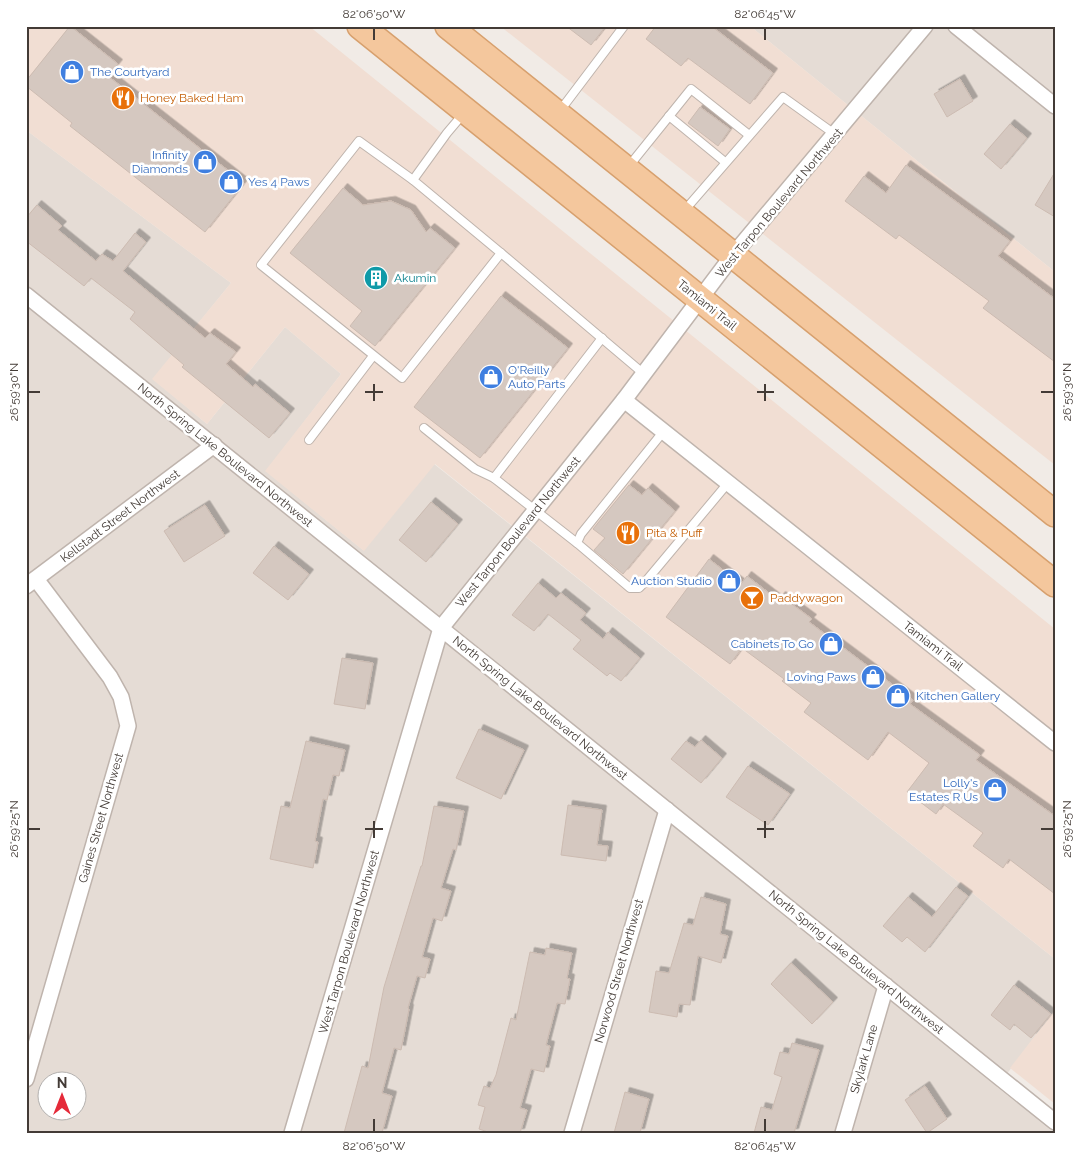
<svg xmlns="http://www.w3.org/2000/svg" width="1081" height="1159" viewBox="0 0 1081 1159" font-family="Raleway,sans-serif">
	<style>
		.residential { fill: #e5dcd5; fill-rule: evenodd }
		.commercial { fill: #f1ded3 }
		.building { fill: #d5c8c0; stroke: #ccbbb1; filter: url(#shadow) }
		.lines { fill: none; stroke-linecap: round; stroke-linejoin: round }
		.lane-casing { stroke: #bfb4ad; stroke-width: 10 }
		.street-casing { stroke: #bfb4ad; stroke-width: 18 }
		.primary-casing { stroke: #d7a06e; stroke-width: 28 }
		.lane { stroke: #fff; stroke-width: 8 }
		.street { stroke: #fff; stroke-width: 15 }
		.primary { stroke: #f4c79d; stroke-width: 25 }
		.ticks { fill: none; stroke: #433b36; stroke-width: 2 }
		.labels { text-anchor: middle; stroke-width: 5; stroke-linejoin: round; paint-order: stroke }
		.shop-label { font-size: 12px; fill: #366cbe; stroke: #fff; text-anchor: end }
		.food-label { font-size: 12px; fill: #c56008; stroke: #fff; text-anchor: start }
		.street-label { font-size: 12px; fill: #433b36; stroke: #fff }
		.culture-label { font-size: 12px; fill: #0d838f; stroke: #fff; text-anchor: start }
		.neatline { fill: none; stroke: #433b36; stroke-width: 2 }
		.ticks-label { font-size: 12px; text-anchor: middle; fill: #433b36 }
	</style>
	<defs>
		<filter id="shadow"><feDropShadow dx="4.5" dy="-4.5" stdDeviation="0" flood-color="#0004"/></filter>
	</defs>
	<rect width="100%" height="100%" fill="#f1ebe6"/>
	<!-- residential -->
	<g class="residential">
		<path d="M750,26H1055V272Z"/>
		<path d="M26,130L231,283L153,379L207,424L285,327L341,374L266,471L363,550L434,464L1055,959V1010L997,1087L1054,1133H26ZM48,1082H78V1112H48Z"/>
	</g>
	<!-- commercial -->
	<g class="commercial">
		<path d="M26,26H309L1055,629V959L435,464L364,551L265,471L341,374L285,327L207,424L152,379L231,283L26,130Z"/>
		<path d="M500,26H750L1055,272V465Z"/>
		<path d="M1055,1010V1104L1010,1068Z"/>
	</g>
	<!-- building -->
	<g class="building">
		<path d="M70,26L118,64L108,76L244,183L205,232L70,126L72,123L26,86V81Z"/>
		<path d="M566,26H606L591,45Z"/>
		<path d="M656,26H711L773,73L750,104L688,58L681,66L646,39Z"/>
		<path d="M960,79L973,101L947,117L934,94Z"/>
		<path d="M700,107L730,129L718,146L688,123Z"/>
		<path d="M1010,124L1027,138L1001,169L984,154Z"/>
		<path d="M906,165L1010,241L998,256L1055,299V362L983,308L989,301L899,235L896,239L845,201L864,176L886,193Z"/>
		<path d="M1055,172V217L1035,205Z"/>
		<path d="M343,188L363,205L391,201L411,210L426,232L430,228L455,248L375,346L350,326L362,311L290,253Z"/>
		<path d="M37,205L62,226L58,230L96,261L102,254L113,261L135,233L146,242L123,271L205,338L210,333L236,352L226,364L253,387L255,384L290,413L269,438L182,367L184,365L130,319L135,312L91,278L84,286L26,241V218Z"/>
		<path d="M501,296L568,348L480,458L414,407Z"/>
		<path d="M629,485L642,495L648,488L675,511L623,574L594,550L605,538L593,529Z"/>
		<path d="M431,502L458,524L426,562L399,540Z"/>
		<path d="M205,505L225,536L184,562L164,531Z"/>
		<path d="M274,546L309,574L288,600L253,573Z"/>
		<path d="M709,559L741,584L747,576L778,600L781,596L812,619L809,622L913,700L910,704L980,755L976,760L1055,816V894L1009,859L1003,868L973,846L983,833L943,804L936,814L907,792L929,763L888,732L868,760L804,712L811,703L782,681L784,679L742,648L730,664L666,617Z"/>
		<path d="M538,583L556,598L561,593L586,613L580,620L603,639L608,632L640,658L621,681L610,673L607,676L573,649L581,640L548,614L534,631L512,615Z"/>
		<path d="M342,658L373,663L365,709L334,704Z"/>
		<path d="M479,729L524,750L501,799L456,778Z"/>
		<path d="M701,740L722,758L701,783L671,759L686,741L695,747Z"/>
		<path d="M306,741L345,750L339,776L333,775L327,800L323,799L315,841L318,842L313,868L270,859L281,806L290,808Z"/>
		<path d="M748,766L790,794L768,825L726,797Z"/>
		<path d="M568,805L602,810L597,845L608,846L606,861L561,855Z"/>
		<path d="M434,806L464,811L456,850L453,849L441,888L451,891L442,921L433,918L422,957L430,959L425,978L417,976L408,1008L409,1009L401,1050L394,1048L382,1093L392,1096L382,1133H344L362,1066L368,1068L384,987L421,866H422Z"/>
		<path d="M956,887L968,896L925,952L907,937L902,942L883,926L908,897L932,917Z"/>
		<path d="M701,897L726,904L720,934L728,936L721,963L698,956L690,1005L679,1004L677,1017L649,1012L656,971L669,973L684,923L693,925Z"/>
		<path d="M546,948L572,953L567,978L570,979L565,1004L557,1003L546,1045L550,1046L544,1072L531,1069L520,1108L527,1110L520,1133H491L479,1129L485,1107L478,1105L484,1086L490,1088L496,1075L511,1018L516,1020L530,952L545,955Z"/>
		<path d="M791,963L833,1002L812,1024L771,984Z"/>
		<path d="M1014,985L1051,1014L1031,1038L1014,1024L1010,1030L991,1015Z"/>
		<path d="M792,1043L819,1050L794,1133H754L761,1107L772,1110L782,1077L774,1074L780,1052L789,1054Z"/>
		<path d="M925,1086L947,1119L927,1133L905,1100Z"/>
		<path d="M625,1092L649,1099L640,1133H614Z"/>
	</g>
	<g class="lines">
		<!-- lane casing -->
		<g class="lane-casing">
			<g id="lane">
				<path d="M559,112L624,26"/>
				<path d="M464,113L447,133L413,180L359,141L261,265L402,378L501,253L644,374"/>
				<path d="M669,116L725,162"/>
				<path d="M629,166L691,89L749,135"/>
				<path d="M413,180L501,253"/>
				<path d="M684,211L783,97L836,135"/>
				<path d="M424,428L475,469L494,478L577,543"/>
				<path d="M663,432L581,534L577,543L630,588H639L646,581L728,483"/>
				<path d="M309,440L373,356"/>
				<path d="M494,478L602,338"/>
			</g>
		</g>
		<!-- street casing -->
		<g class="street-casing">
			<g id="street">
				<path d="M956,26L1055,106"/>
				<path d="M26,295L1055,1122"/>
				<path d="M624,400L1055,743"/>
				<path d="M26,586L214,445"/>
				<path d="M26,1079L128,726L121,697L110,677L36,579"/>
				<path d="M292,1133L441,628L624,400L733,255L925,26"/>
				<path d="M572,1133L667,810"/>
				<path d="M843,1133L886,986"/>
			</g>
		</g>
		<!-- primary casing -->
		<g class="primary-casing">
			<g id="primary">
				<path d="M360,26L1055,584"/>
				<path d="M448,26L1055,514"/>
			</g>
		</g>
		<!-- lane -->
		<use href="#lane" class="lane"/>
		<!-- street -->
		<use href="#street" class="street"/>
		<!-- primary -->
		<use href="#primary" class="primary"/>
	</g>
	<!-- ticks -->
	<path class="ticks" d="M374,28V40M765,28V40M374,384V401M765,384V401M28,392H40M365,392H383M757,392H774M1041,392H1054M374,821V838M765,821V838M28,829H40M365,829H383M757,829H774M1041,829H1054M374,1119V1132M765,1119V1132"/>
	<!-- icons -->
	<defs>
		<g id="shop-disc" transform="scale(1.25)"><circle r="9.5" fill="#3f7fe0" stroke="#fff"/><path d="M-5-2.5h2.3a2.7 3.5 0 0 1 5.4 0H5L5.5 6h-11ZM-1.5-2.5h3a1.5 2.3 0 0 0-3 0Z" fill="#fff"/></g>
		<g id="restaurant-disc" transform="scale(1.25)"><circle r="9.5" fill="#e8710a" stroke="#fff"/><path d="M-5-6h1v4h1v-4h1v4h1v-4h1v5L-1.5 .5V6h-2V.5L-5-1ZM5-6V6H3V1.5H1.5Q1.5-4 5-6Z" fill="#fff"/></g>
		<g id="building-disc" transform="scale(1.25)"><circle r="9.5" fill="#0f9aa8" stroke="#fff"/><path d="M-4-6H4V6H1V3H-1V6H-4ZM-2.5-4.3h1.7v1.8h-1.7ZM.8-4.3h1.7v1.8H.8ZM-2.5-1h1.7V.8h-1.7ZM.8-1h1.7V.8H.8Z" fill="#fff"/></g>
		<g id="bar-disc" transform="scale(1.25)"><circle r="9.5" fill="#e8710a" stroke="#fff"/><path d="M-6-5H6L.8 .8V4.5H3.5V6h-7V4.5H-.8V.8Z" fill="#fff"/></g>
	</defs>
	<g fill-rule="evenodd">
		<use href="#shop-disc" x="72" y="72"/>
		<use href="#restaurant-disc" x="123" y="98"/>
		<use href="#shop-disc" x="205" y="162"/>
		<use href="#shop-disc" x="231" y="182"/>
		<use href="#building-disc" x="376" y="278"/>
		<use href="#shop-disc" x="491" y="377"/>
		<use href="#restaurant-disc" x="628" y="533"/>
		<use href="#shop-disc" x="729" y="581"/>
		<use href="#bar-disc" x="752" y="598"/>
		<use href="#shop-disc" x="831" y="644"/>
		<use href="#shop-disc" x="873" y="677"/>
		<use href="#shop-disc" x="898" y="696"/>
		<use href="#shop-disc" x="995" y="790"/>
	</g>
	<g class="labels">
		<!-- shop labels -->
		<g class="shop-label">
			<text x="90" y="76" text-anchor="start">The Courtyard</text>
			<text x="188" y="159">Infinity<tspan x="188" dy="14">Diamonds</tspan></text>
			<text x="248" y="186" text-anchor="start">Yes 4 Paws</text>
			<text x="508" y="374" text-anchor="start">O'Reilly<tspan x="508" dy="14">Auto Parts</tspan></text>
			<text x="712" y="585">Auction Studio</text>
			<text x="814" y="648">Cabinets To Go</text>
			<text x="856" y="681">Loving Paws</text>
			<text x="916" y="700" text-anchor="start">Kitchen Gallery</text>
			<text x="978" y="787">Lolly's<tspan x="978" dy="14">Estates R Us</tspan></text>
		</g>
		<!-- food labels -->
		<g class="food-label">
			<text x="140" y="102">Honey Baked Ham</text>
			<text x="646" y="537">Pita &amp; Puff</text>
			<text x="770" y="602">Paddywagon</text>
		</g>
		<!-- street labels -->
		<g class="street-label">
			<text transform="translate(779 203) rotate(-50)" y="4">West Tarpon Boulevard Northwest</text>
			<text transform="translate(707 305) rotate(39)" y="4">Tamiami Trail</text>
			<text transform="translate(225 455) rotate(39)" y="4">North Spring Lake Boulevard Northwest</text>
			<text transform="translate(120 516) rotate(-37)" y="4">Kellstadt Street Northwest</text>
			<text transform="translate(518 532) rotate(-51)" y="4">West Tarpon Boulevard Northwest</text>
			<text transform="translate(933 646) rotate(38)" y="4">Tamiami Trail</text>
			<text transform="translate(540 708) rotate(39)" y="4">North Spring Lake Boulevard Northwest</text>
			<text transform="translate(101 818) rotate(-74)" y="4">Gaines Street Northwest</text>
			<text transform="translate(349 942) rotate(-74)" y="4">West Tarpon Boulevard Northwest</text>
			<text transform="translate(856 962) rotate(39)" y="4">North Spring Lake Boulevard Northwest</text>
			<text transform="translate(619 971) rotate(-74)" y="4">Norwood Street Northwest</text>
			<text transform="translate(864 1059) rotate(-74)" y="4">Skylark Lane</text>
		</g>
		<!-- culture labels -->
		<g class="culture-label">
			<text x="394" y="282">Akumin</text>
		</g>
	</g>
	<!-- border -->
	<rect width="1081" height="1159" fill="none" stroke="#ffffff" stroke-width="55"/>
	<!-- north arrow -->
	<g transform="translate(62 1096)"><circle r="24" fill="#ffffff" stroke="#b4b1af"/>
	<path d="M0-4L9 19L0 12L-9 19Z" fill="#e52a39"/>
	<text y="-8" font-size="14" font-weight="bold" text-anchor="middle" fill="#433b36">N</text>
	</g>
	<rect x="28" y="28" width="1026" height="1104" class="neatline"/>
	<g class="ticks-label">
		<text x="374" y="18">82°06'50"W</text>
		<text x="765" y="18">82°06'45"W</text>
		<text transform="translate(14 392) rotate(-90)" y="4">26°59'30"N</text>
		<text transform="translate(1067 392) rotate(-90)" y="4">26°59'30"N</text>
		<text transform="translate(14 829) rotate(-90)" y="4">26°59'25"N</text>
		<text transform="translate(1067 829) rotate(-90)" y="4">26°59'25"N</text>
		<text x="374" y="1150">82°06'50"W</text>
		<text x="765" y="1150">82°06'45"W</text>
	</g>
</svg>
